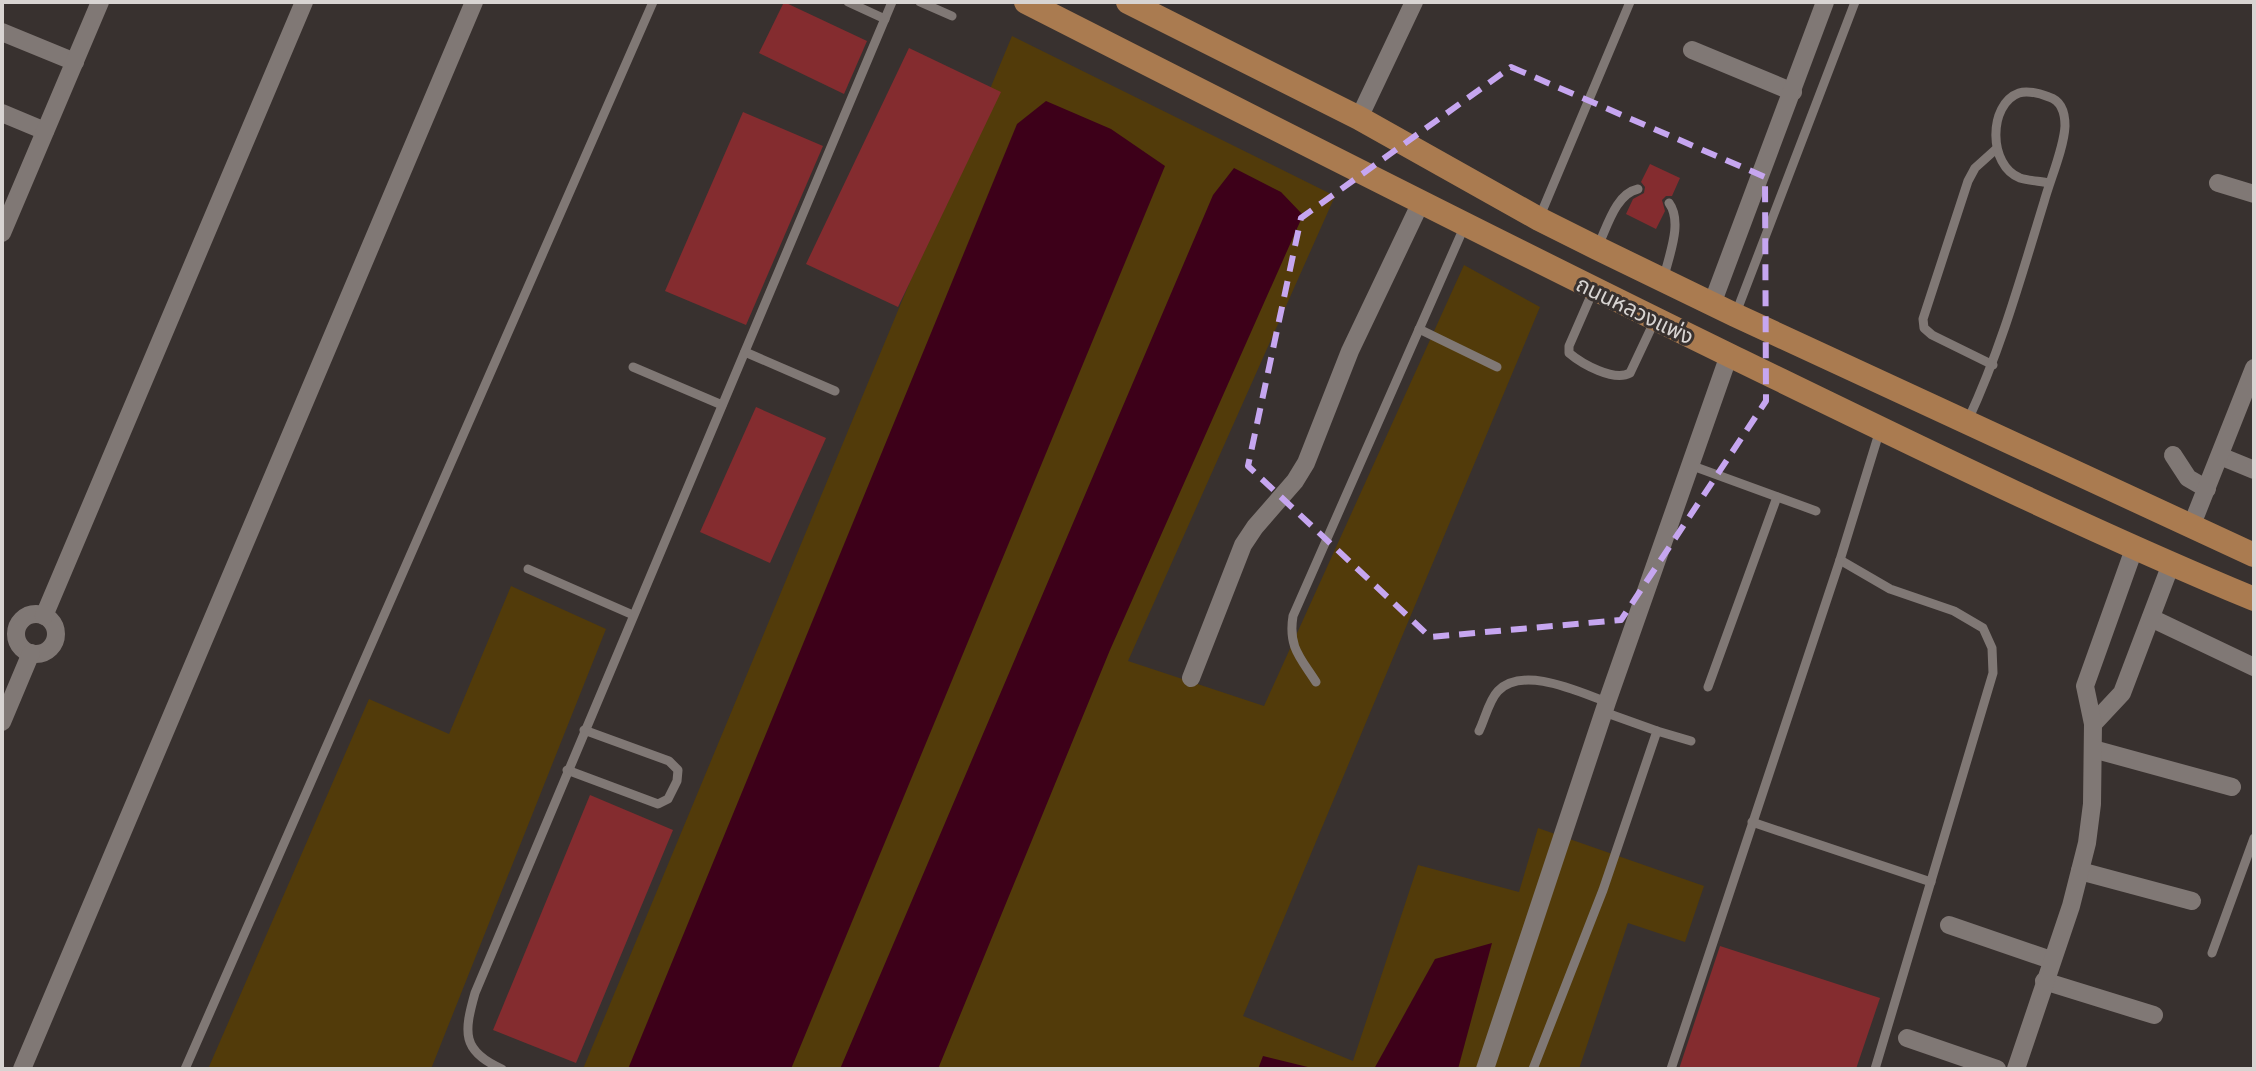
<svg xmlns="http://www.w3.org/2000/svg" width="2256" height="1071" viewBox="0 0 2256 1071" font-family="'Titillium Web','Noto Sans Thai',sans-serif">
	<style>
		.green { fill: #523b0a }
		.water { fill: #3d0019 }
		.building { fill: #842c2f }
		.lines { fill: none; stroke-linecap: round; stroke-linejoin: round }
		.lane { stroke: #807875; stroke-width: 9 }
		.street { stroke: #807875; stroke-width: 18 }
		.primary { stroke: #aa7b50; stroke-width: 24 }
		.marked { fill: none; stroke: #c6a6f0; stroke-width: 6; stroke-dasharray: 16 10; stroke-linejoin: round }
		.labels { text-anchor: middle; stroke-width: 6; stroke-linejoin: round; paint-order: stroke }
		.street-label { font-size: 22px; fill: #d8d4d2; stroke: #38312f }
	</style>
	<rect width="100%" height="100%" fill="#38312f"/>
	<!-- green -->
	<g class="green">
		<path d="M1012,36L1335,196L1128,661L1264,706L1464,265L1540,307L1243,1016L1353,1061L1418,865L1519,892L1538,828L1704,886L1685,942L1628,923L1579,1069H583Z"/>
		<path d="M511,586L606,629L431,1069H208L369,699L449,734Z"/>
	</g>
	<!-- water -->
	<g class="water">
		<path d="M1046,101L1111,129L1165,166L791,1069H628L1017,124Z"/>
		<path d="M1234,168L1281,192L1303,215L1110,650L938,1069H840L1213,195Z"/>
		<path d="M1492,943L1458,1069H1374L1435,959Z"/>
		<path d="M1263,1056L1316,1069H1258Z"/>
	</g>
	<!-- building -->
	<g class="building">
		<path d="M784,2L867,41L844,94L759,53Z"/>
		<path d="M909,48L1001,92L898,307L806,264Z"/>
		<path d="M743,112L823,146L746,325L665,291Z"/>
		<path d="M1650,164L1680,178L1672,196H1666L1662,200L1665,211L1656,229L1626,214L1633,199L1644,193L1645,187L1641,182Z"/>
		<path d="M756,407L826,438L770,563L700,532Z"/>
		<path d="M590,795L673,830L576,1063L493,1030Z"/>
		<path d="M1720,946L1880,998L1856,1069H1679Z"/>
	</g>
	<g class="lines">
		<!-- lane -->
		<g class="lane">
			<path d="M848,2L885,19"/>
			<path d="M920,2L952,16"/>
			<path d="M1540,216L1630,2"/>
			<path d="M1597,248C1607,228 1615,194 1638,189"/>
			<path d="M1664,277C1669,255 1683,222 1669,203"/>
			<path d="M1593,291L1569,346V353C1582,364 1614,382 1630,373L1655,320"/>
			<path d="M1736,313L1855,2"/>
			<path d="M1419,329L1497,367"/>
			<path d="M745,352L835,391"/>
			<path d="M1993,365L1932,335L1924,328L1923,319L1968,181L1975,168L1995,150"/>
			<path d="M633,367L722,405"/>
			<path d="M1968,420C2001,349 2021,277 2044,202C2050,180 2064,148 2065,126C2065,113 2062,101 2049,97C2041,94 2028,90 2019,93C1988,104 1988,166 2020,178C2029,181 2040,181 2050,183"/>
			<path d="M1690,465L1816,511"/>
			<path d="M1840,560L1890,589L1954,611L1983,628L1992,648L1993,673L1875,1069"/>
			<path d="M528,569L633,615"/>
			<path d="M1316,682C1300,657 1288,647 1293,616L1465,225"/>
			<path d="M1708,687L1777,497"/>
			<path d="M1479,731C1485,719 1489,700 1498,691C1523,665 1579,692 1607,702"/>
			<path d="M1657,731L1691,741"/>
			<path d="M567,770L658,804L668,799L677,781L678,770L669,761L584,730"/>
			<path d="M1752,822L1931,882"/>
			<path d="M2212,953L2254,838"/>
			<path d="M185,1069L653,2"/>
			<path d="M502,1069C461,1051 464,1032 475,993L892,2"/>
			<path d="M1533,1069L1603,890L1657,731L1604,712"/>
			<path d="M1671,1069L1840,560L1880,430"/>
		</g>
		<!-- street -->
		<g class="street">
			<path d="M2,32L75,62"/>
			<path d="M1692,50L1793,92"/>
			<path d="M2,113L45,131"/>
			<path d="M1359,118L1414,2"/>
			<path d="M2218,183L2254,194"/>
			<path d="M2,233L100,2"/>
			<path d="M1712,304L1825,2"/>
			<path d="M2173,455L2188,478L2207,489"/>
			<path d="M2220,456L2254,470"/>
			<path d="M2191,527L2254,368"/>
			<circle cx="36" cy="634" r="20"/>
			<path d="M44,616L304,2"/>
			<path d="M2151,618L2254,667"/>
			<path d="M1191,678L1243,545L1255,527L1295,481L1306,463L1350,351L1421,202"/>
			<path d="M2,722L31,653"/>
			<path d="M2093,724L2122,693L2171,564"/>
			<path d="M2093,749L2232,787"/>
			<path d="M2080,871L2192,901"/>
			<path d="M1949,925L2051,960"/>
			<path d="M2044,981L2154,1015"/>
			<path d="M1907,1038L1997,1069"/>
			<path d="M22,1069L474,2"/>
			<path d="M1485,1069L1607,702L1729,355"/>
			<path d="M2016,1069L2071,906L2087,843L2092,804L2093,724L2085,686L2134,549"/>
		</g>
		<!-- primary -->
		<g class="primary">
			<path d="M1026,2C1260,121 1495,241 1731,356C1904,440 2076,525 2254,599"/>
			<path d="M1128,2L1359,118L1539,219L1597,248L1735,315L2254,555"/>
		</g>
	</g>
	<!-- marked area -->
	<path class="marked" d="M1511,67L1765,177L1766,401L1621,620L1430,637L1248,466L1301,218Z"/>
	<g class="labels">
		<!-- street labels -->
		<g class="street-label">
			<text transform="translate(1635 310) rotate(26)" y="8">ถนนหลวงแพ่ง</text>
		</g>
	</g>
	<!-- border -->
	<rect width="2256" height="1071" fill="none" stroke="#d8d4d2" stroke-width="8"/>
</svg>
